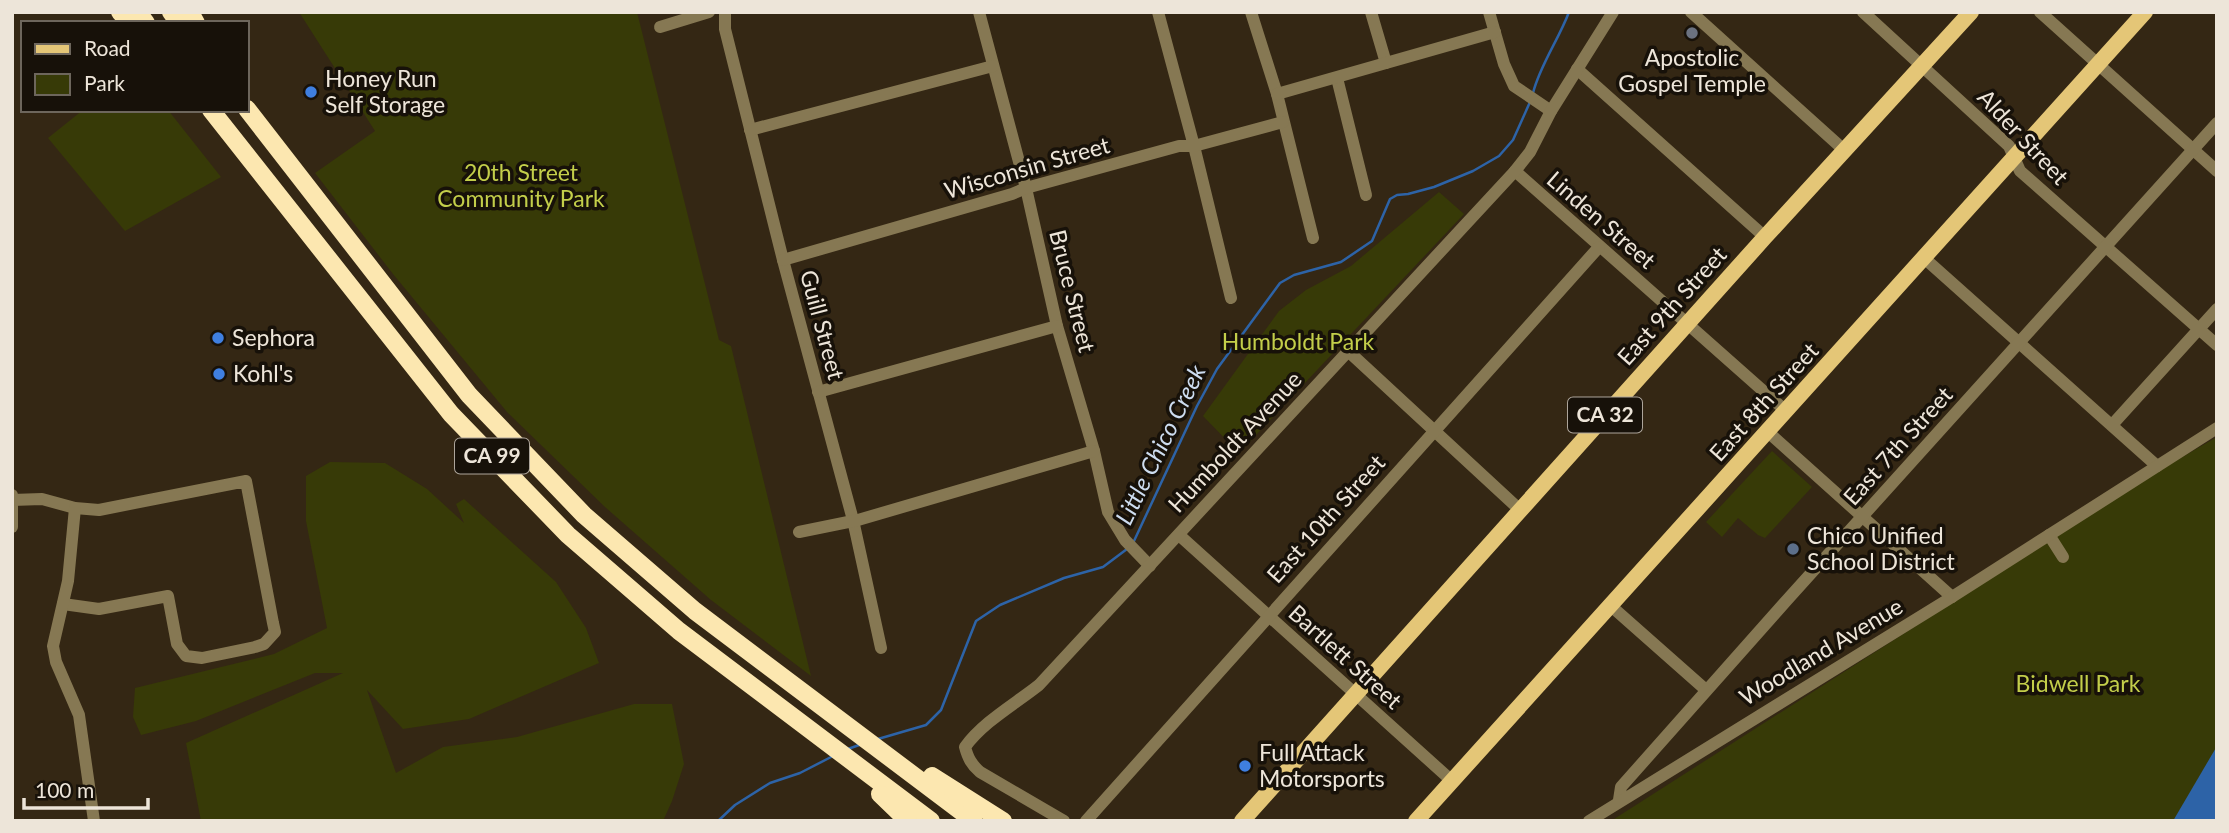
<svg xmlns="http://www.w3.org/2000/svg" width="2229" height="833" viewBox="0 0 2229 833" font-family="Lato,sans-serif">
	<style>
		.green { fill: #373a07 }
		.water { fill: #2d63a7 }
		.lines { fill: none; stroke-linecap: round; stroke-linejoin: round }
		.stream { stroke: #2d63a7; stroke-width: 2.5 }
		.minor { stroke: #867853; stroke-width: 12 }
		.major { stroke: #e4c677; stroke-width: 16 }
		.highway { stroke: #fce7b0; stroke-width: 18 }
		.worship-dot { fill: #6b7280; stroke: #171109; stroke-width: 2.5 }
		.shop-dot { fill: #3f7fe0; stroke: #171109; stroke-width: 2.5 }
		.service-dot { fill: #5c6f8a; stroke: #171109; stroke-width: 2.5 }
		.labels { text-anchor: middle; stroke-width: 7; stroke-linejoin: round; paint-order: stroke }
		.shield { fill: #171109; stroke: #ada59b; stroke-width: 2 }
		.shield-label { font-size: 21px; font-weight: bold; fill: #ede5d9 }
		.poi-label { font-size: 23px; fill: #ede5d9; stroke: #171109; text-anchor: start }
		.street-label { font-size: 23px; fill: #ede5d9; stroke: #171109 }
		.park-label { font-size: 23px; fill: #c3ce4a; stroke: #171109 }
		.water-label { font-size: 24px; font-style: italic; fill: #cddcef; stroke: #171109 }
	</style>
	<rect width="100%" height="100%" fill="#342714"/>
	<!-- green -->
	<g class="green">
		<path d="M299,12H637L719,340L731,346L811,676L711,600L605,507L507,412L393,274L315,173L375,131Z"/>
		<path d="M83,110H168L221,177L125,231L48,138Z"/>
		<path d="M1439,192L1464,214L1239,453L1203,416L1279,311L1306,290L1351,266Z"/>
		<path d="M2217,437V821H1611L2158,471Z"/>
		<path d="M1772,451L1812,487L1765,538L1758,535L1738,518L1722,537L1706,522Z"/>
		<path d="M330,462L385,463L427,489L464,523L456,504L464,499L556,582L586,628L599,663L469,719L403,729L367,690L396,773L443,747L517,737L634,704H672L684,764L672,801L663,821H201L186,743L343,673H315L196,721L141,735L133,717L135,688L274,654L327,628L306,521V476Z"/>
	</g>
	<!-- water -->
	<path class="water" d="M2217,746V821H2173Z"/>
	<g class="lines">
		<!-- stream -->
		<g class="stream">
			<path d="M1533,93C1540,65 1559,39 1569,12"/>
			<path d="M1134,541L1197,406L1217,369L1280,283L1294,275L1341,262L1372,241L1390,199L1397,195L1408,194L1434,187L1473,171L1499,156L1513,140L1530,102"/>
			<path d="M878,739L926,725L941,710L976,621L1000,605L1064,578L1103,567L1127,549"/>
			<path d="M848,749L862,744"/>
			<path d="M718,821L735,805L770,783L800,773L833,756"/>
		</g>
		<!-- minor -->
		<g class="minor">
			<path d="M725,12V29L783,260L853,520L881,648"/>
			<path d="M979,12L1026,188L1057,326L1094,451L1108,512L1125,540L1150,566"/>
			<path d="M1158,12L1194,146L1231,298"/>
			<path d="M1251,12L1277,94L1313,238"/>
			<path d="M1371,12L1386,63"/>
			<path d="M1489,12L1504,64L1514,86L1551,111"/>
			<path d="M1691,12L1844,150"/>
			<path d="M1863,12L2009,146L2020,171L2217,345"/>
			<path d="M2040,12L2217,171"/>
			<path d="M660,27L709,12"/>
			<path d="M1577,69L1765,237"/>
			<path d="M1337,78L1366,195"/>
			<path d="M1277,94L1495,32"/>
			<path d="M750,130L993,66"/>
			<path d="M1515,171L1786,411"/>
			<path d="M1923,257L2157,466"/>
			<path d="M783,260L1012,194L1026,188L1179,146H1194L1283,122"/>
			<path d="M1348,351L1520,510"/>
			<path d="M818,392L1057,326"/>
			<path d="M2112,425L2217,309"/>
			<path d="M1768,432L1952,597"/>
			<path d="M12,495V527"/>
			<path d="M12,500L42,499L75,508L99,510L246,481L273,623L275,632L264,644L255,647L202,658L186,656L177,644L168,596L99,609L63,604"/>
			<path d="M75,508L68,581L53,646L56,662L79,715L94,821"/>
			<path d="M799,532L858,520L1094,451"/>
			<path d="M1179,535L1452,781"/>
			<path d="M2049,535L2063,557"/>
			<path d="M1611,606L1706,690"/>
			<path d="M1619,800L1621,787L1787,600L2217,123"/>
			<path d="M1064,821L980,772C971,764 968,758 965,747C983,722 1015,704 1039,685L1515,171L1530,152L1551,111L1613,12"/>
			<path d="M1086,821L1599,247"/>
			<path d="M1589,821L1952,597L2217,428"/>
		</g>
		<!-- major -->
		<g class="major">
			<path d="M1242,821L1765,237L1971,12"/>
			<path d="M1416,821L2145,12"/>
		</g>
		<!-- highway -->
		<g class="highway">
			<path d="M120,12L130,23"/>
			<path d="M138,12L146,23"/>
			<path d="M171,12L179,23"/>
			<path d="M190,12L196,23"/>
			<path d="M247,109L469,395L584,515L695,611L974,821"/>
			<path d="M211,110L451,414L568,535L679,631L931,821"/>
			<path d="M932,776L1003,821"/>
			<path d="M880,794L908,821"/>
		</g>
	</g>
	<!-- markers -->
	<circle class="worship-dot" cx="1692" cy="33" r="7"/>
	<g class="shop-dot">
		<circle cx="311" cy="92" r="7"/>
		<circle cx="218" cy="338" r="7"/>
		<circle cx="219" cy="374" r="7"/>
		<circle cx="1245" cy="766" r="7"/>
	</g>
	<circle class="service-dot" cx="1793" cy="549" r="7"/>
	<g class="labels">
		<!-- shield labels -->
		<g class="shield">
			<rect x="1568" y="397.5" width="74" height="35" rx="5"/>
			<rect x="455" y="438.5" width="74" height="35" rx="5"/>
		</g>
		<g class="shield-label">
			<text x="1605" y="422">CA 32</text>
			<text x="492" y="463">CA 99</text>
		</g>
		<!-- poi labels -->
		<g class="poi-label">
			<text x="1692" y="66" text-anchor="middle">Apostolic<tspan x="1692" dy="26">Gospel Temple</tspan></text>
			<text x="325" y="87">Honey Run<tspan x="325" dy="26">Self Storage</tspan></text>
			<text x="232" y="346">Sephora</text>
			<text x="233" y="382">Kohl's</text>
			<text x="1807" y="544">Chico Unified<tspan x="1807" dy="26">School District</tspan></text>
			<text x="1259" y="761">Full Attack<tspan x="1259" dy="26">Motorsports</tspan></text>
		</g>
		<!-- street labels -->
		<g class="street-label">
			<text transform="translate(2023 137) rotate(47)" y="8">Alder Street</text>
			<text transform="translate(1027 168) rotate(-16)" y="8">Wisconsin Street</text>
			<text transform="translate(1601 220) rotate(41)" y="8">Linden Street</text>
			<text transform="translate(1072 291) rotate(76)" y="8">Bruce Street</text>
			<text transform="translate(1672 306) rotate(-48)" y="8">East 9th Street</text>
			<text transform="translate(822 325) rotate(75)" y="8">Guill Street</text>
			<text transform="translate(1764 402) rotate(-48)" y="8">East 8th Street</text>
			<text transform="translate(1235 442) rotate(-47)" y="8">Humboldt Avenue</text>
			<text transform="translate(1898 446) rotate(-48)" y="8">East 7th Street</text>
			<text transform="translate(1326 519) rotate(-48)" y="8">East 10th Street</text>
			<text transform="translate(1821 652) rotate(-31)" y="8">Woodland Avenue</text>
			<text transform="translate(1345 657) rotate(42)" y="8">Bartlett Street</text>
		</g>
		<!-- park labels -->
		<g class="park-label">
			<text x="521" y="181">20th Street<tspan x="521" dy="26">Community Park</tspan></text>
			<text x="1298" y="350">Humboldt Park</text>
			<text x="2078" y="692">Bidwell Park</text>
		</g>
		<!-- water labels -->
		<g class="water-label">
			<text transform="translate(1161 445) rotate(-64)" y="8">Little Chico Creek</text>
		</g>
	</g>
	<!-- border -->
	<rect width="2229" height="833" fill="none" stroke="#ede5d9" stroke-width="28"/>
	<!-- legend -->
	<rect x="21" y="21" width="228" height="91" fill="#171109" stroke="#6d665c" stroke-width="2"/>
	<rect x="35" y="44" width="35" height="10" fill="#e4c677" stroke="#6d665c" stroke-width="2"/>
	<text x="84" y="56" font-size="21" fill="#ede5d9">Road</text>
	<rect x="35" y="74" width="35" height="21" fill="#373a07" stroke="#6d665c" stroke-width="2"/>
	<text x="84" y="91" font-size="21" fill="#ede5d9">Park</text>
	<!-- scale -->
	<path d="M24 798v10h124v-10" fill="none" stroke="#ede5d9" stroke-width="3.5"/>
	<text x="35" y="798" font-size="21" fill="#ede5d9" stroke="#171109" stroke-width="5" paint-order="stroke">100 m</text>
</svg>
